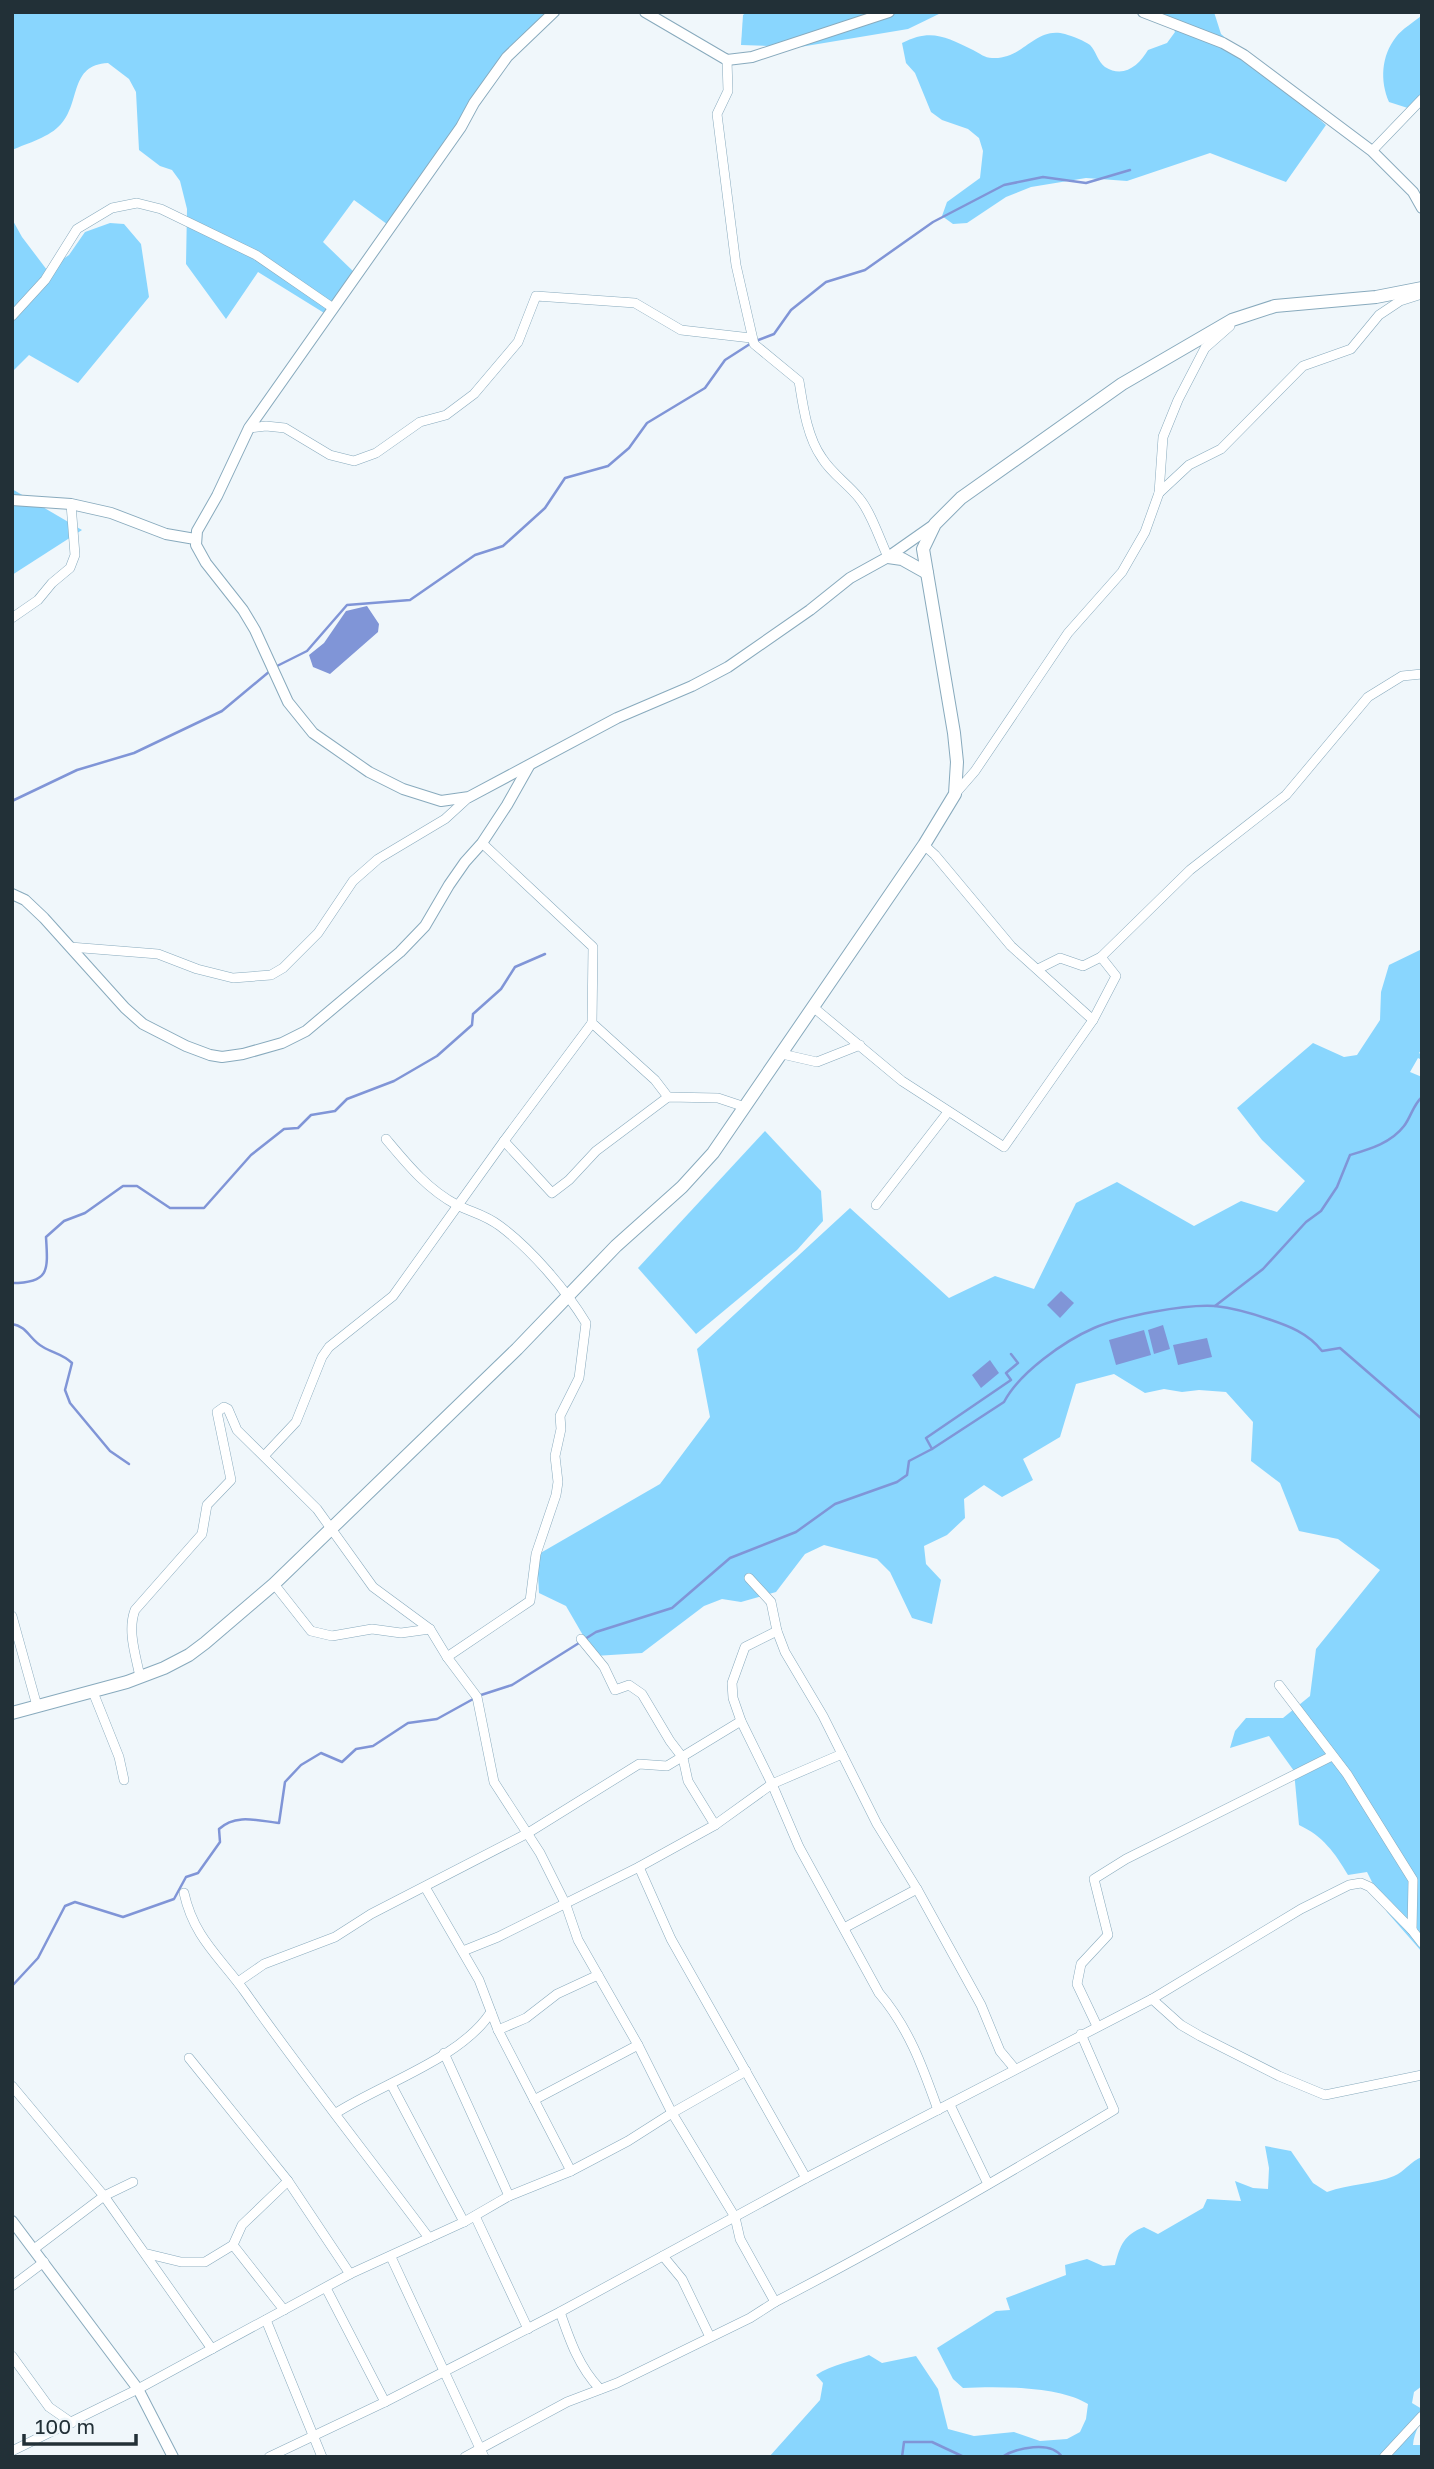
<svg xmlns="http://www.w3.org/2000/svg" width="1434" height="2469" viewBox="0 0 1434 2469" font-family="'Golos Text',sans-serif">
	<style>
		.green { fill: #89d6fe }
		.water { fill: #8095d7 }
		.lines { fill: none; stroke-linecap: round; stroke-linejoin: round }
		.stream { stroke: #8095d7; stroke-width: 2.5 }
		.minor-casing { stroke: #88aabd; stroke-width: 10 }
		.tertiary-casing { stroke: #88aabd; stroke-width: 12 }
		.secondary-casing { stroke: #88aabd; stroke-width: 14 }
		.minor { stroke: #fff; stroke-width: 9 }
		.tertiary { stroke: #fff; stroke-width: 10 }
		.secondary { stroke: #fff; stroke-width: 12 }
	</style>
	<rect width="100%" height="100%" fill="#f0f7fb"/>
	<!-- green -->
	<g class="green">
		<path d="M12,12H551L489,87L391,227L354,200L323,242L356,274L329,316L258,272L226,319L186,264L187,209L180,181L172,170L160,166L139,150L136,92L129,79L108,63C69,65 81,102 61,124C50,137 28,143 12,150Z"/>
		<path d="M747,12H943L908,29L800,47L741,45L743,15Z"/>
		<path d="M1162,12H1214L1221,34L1326,125L1286,182L1210,153L1127,181L1086,178L1031,187L1006,197L967,223L953,224L942,216L947,202L980,178L983,151L979,138L968,129L942,120L931,112L915,73L906,63L902,43C931,28 946,37 973,50C979,53 985,58 992,58C1024,60 1034,26 1065,34C1072,36 1085,41 1090,45C1096,51 1098,62 1105,67C1124,79 1139,65 1148,50L1167,43L1175,32L1170,19Z"/>
		<path d="M1422,15V107L1414,110L1389,102C1380,81 1381,56 1396,37C1402,29 1414,22 1422,15Z"/>
		<path d="M12,219L22,237L47,270L69,255L85,232L110,223L124,224L141,244L149,297L78,383L29,355L12,372Z"/>
		<path d="M12,489L82,530L12,575Z"/>
		<path d="M1422,949V1049L1419,1053L1422,1055V1060L1418,1058L1410,1072L1422,1077V1952L1387,1912L1367,1872L1348,1875C1335,1853 1323,1836 1299,1825L1294,1771L1269,1736L1230,1748L1235,1731L1246,1718H1283L1310,1696L1316,1649L1380,1570L1338,1539L1299,1531L1280,1483L1251,1461L1253,1422L1226,1392L1199,1390L1182,1392L1164,1389L1145,1393L1114,1374L1076,1384L1060,1437L1023,1459L1033,1480L1002,1497L984,1485L964,1499L965,1518L947,1535L924,1546L926,1564L941,1580L932,1624L912,1618L890,1572L877,1559L824,1545L805,1554L776,1592L741,1602L722,1599L704,1606L642,1653L595,1656L566,1606L539,1593L537,1555L660,1484L710,1417L697,1349L850,1208L949,1298L995,1276L1034,1289L1076,1203L1117,1182L1194,1226L1241,1201L1277,1212L1305,1181L1262,1140L1237,1108L1313,1043L1344,1057L1357,1055L1380,1020L1381,992L1389,965Z"/>
		<path d="M765,1131L821,1191L823,1221L797,1250L696,1334L638,1268Z"/>
		<path d="M1265,2146L1291,2151L1313,2183L1327,2192C1349,2184 1375,2184 1394,2176C1404,2172 1411,2161 1422,2157V2386L1414,2392L1412,2403L1422,2409C1422,2423 1414,2431 1413,2445H1422V2457H769L820,2400L823,2383L816,2375C833,2364 851,2362 869,2355L882,2363L916,2356L938,2389L948,2429L974,2436L1014,2432L1040,2441L1067,2439L1080,2432L1086,2419L1088,2404C1060,2386 997,2386 963,2388L953,2379L937,2348L996,2311L1010,2310L1006,2298L1066,2275L1065,2265L1087,2259L1103,2266L1115,2265C1120,2245 1124,2235 1144,2227L1158,2234L1203,2208L1207,2199L1241,2201L1235,2181L1253,2188L1268,2189L1269,2168Z"/>
	</g>
	<!-- water -->
	<g class="water">
		<path d="M367,606L379,624L378,632L330,674L313,667L309,655L324,643L346,611Z"/>
		<path d="M1061,1291L1074,1303L1060,1318L1047,1305Z"/>
		<path d="M1163,1325L1170,1349L1154,1354L1148,1330Z"/>
		<path d="M1144,1330L1151,1355L1116,1365L1109,1340Z"/>
		<path d="M1207,1338L1212,1357L1178,1365L1173,1345Z"/>
		<path d="M990,1360L999,1373L981,1388L972,1375Z"/>
	</g>
	<g class="lines">
		<!-- stream -->
		<g class="stream">
			<path d="M275,667L307,651L347,605L410,600L475,555L503,546L545,508L565,478L608,466L629,448L647,423L705,388L725,360L753,342L774,334L791,310L826,282L865,270L933,222L1004,185L1043,177L1086,183L1130,170"/>
			<path d="M12,801L77,770L134,753L222,711L270,671"/>
			<path d="M12,1283C50,1283 48,1270 46,1237L64,1221L85,1213L123,1186H137L170,1208H204L251,1155L284,1129L298,1128L311,1115L335,1111L347,1099L394,1081L437,1056L472,1025L473,1014L501,989L515,967L545,954"/>
			<path d="M1215,1306L1263,1269L1306,1222L1321,1211L1337,1187L1350,1155C1370,1149 1391,1143 1404,1126C1411,1117 1413,1105 1422,1097"/>
			<path d="M12,1324C27,1326 30,1340 43,1347C53,1353 63,1354 72,1363L65,1390L70,1403L110,1451L129,1464"/>
			<path d="M932,1449L926,1438L1011,1380L1006,1373L1018,1363L1011,1354"/>
			<path d="M585,1639L596,1632L672,1608L730,1558L796,1532L835,1504L897,1482L907,1475L909,1461L932,1449L1004,1402C1019,1373 1064,1341 1094,1328C1122,1316 1185,1304 1215,1306C1233,1308 1251,1313 1268,1319C1289,1326 1308,1333 1322,1351L1340,1348L1422,1419"/>
			<path d="M481,1695L512,1685L579,1643"/>
			<path d="M12,1986L38,1958L65,1906L75,1902L123,1917L174,1899L186,1877L198,1873L220,1842L219,1829C236,1813 259,1821 279,1823L285,1782L301,1765L321,1753L342,1762L356,1749L373,1746L408,1723L437,1719L475,1698"/>
			<path d="M902,2457L904,2442H932L964,2457"/>
			<path d="M1002,2457C1016,2448 1051,2440 1062,2457"/>
		</g>
		<!-- minor casing -->
		<g class="minor-casing">
			<g id="minor">
				<path d="M727,60L728,91L717,114L736,265L754,344L799,381C803,406 807,437 822,458C832,474 848,484 859,498C871,512 880,540 888,557"/>
				<path d="M1372,151L1422,99"/>
				<path d="M12,316L45,280L77,229L112,208L137,203L161,209L256,255L333,308"/>
				<path d="M249,428L266,426L285,428L330,455L354,461L376,453L420,422L446,415L474,394L518,342L536,296L635,303L681,330L751,338"/>
				<path d="M1159,493L1189,465L1221,449L1303,366L1351,349L1379,315L1400,301L1422,294"/>
				<path d="M12,618L38,600L52,583L70,568L75,555L71,504"/>
				<path d="M955,794L975,771L1068,633L1122,572L1145,532L1159,493L1163,437L1178,400L1205,348L1230,326"/>
				<path d="M482,843L593,947L592,1023L655,1080L668,1097"/>
				<path d="M924,845L935,855L1011,946L1093,1020"/>
				<path d="M70,947L158,954L197,969L233,978L271,975L283,968L318,933L353,881L378,859L445,819L469,797"/>
				<path d="M1038,969L1060,958L1083,966L1101,957"/>
				<path d="M813,1007L902,1081L1004,1147L1093,1020L1116,976L1101,957L1190,870L1286,795L1368,697L1402,676L1422,674"/>
				<path d="M782,1054L817,1062L860,1045"/>
				<path d="M386,1139C407,1164 427,1189 457,1205C473,1213 484,1214 500,1226C532,1250 566,1290 586,1323L579,1378L560,1416L561,1429L555,1456L558,1482L556,1495L536,1554L530,1601L447,1657"/>
				<path d="M504,1141L552,1193L569,1180L596,1151L668,1097L718,1098L745,1107"/>
				<path d="M876,1205L948,1112"/>
				<path d="M265,1455L296,1422L322,1357L329,1347L393,1296L504,1141L592,1023"/>
				<path d="M749,1578L771,1602L777,1631L785,1652L823,1716L877,1824L917,1889L981,2005L1000,2051L1015,2069"/>
				<path d="M274,1584L311,1631L332,1636L372,1629L401,1633L430,1629"/>
				<path d="M12,1616L37,1706"/>
				<path d="M777,1631L745,1647L732,1683L733,1698L741,1721L772,1784L799,1847L879,1993C909,2028 923,2068 938,2110"/>
				<path d="M581,1639L604,1667L615,1690L629,1685L642,1694L670,1741L683,1758L688,1781L715,1825"/>
				<path d="M140,1677C136,1656 127,1631 135,1610L202,1534L207,1505L231,1480L217,1412L224,1407L228,1409L237,1430L317,1509L373,1587L430,1629L447,1657L477,1697L494,1782L540,1853L566,1905L578,1940L638,2045L672,2113L735,2217L740,2239L775,2302L750,2318L617,2383L567,2402L465,2457"/>
				<path d="M1279,1685L1347,1774L1413,1880L1412,1930"/>
				<path d="M93,1692L119,1757L124,1780"/>
				<path d="M639,1867L671,1939L806,2178"/>
				<path d="M425,1887L479,1980L498,2030L571,2171"/>
				<path d="M184,1893C194,1938 220,1957 245,1992C304,2076 368,2156 429,2238"/>
				<path d="M844,1928L917,1889"/>
				<path d="M463,1951L498,1937L639,1867L715,1825L772,1784L842,1754"/>
				<path d="M238,1982L264,1964L335,1937L371,1914L528,1833L639,1764L667,1766L741,1721"/>
				<path d="M1152,1999L1181,2025L1200,2036L1279,2076L1325,2095L1422,2075"/>
				<path d="M1097,2026L1077,1984L1081,1964L1108,1935L1094,1879L1126,1859L1332,1756"/>
				<path d="M498,2030L526,2018L557,1994L598,1975"/>
				<path d="M444,2053L509,2196"/>
				<path d="M189,2058L288,2181L350,2274"/>
				<path d="M391,2084L464,2222"/>
				<path d="M12,2086L104,2196L212,2349"/>
				<path d="M534,2100L638,2045"/>
				<path d="M950,2105L988,2184"/>
				<path d="M336,2113C381,2084 462,2058 491,2012"/>
				<path d="M475,2216L528,2329"/>
				<path d="M233,2245L284,2310"/>
				<path d="M34,2249L104,2196L133,2182"/>
				<path d="M148,2254L181,2262H205L233,2245L242,2225L288,2181"/>
				<path d="M663,2256L682,2279L710,2337"/>
				<path d="M391,2257L484,2457"/>
				<path d="M12,2286L44,2262"/>
				<path d="M326,2288L385,2402"/>
				<path d="M775,2302C891,2242 1003,2177 1114,2110L1081,2034"/>
				<path d="M560,2312C570,2341 579,2367 600,2389"/>
				<path d="M266,2320L322,2457"/>
				<path d="M12,2356L49,2407L72,2423"/>
				<path d="M12,2451L138,2389L350,2274L464,2222L509,2196L571,2171L628,2141L672,2113L746,2071"/>
				<path d="M269,2457L385,2402L560,2312L806,2178L1152,1999L1301,1909L1349,1885L1361,1883L1370,1887L1412,1930L1422,1943"/>
				<path d="M1384,2457L1422,2416"/>
			</g>
		</g>
		<!-- tertiary casing -->
		<g class="tertiary-casing">
			<g id="tertiary">
				<path d="M554,12L507,57L474,103L461,127L249,428L217,496L197,531L196,545L206,563L243,610L255,630L288,702L313,733L369,772L403,789L441,801L469,797L617,718L692,686L728,667L810,610L850,578L888,557L935,524"/>
				<path d="M645,12L727,60L752,57L889,12"/>
				<path d="M1143,12L1223,43L1244,55L1372,151L1413,192L1422,208"/>
				<path d="M12,500L71,504L111,513L166,534L195,539"/>
				<path d="M12,894L25,900L44,918L125,1008L143,1024L186,1046L210,1055L222,1057L243,1054L282,1043L306,1031L400,952L425,926L449,885L465,862L482,843L507,805L529,766"/>
				<path d="M12,2221L138,2389L173,2457"/>
			</g>
		</g>
		<!-- secondary casing -->
		<g class="secondary-casing">
			<g id="secondary">
				<path d="M888,557L902,559L927,573"/>
				<path d="M12,1713L127,1682L164,1668L189,1655L205,1643L274,1584L517,1349L616,1246L682,1187L713,1153L924,845L955,794L957,762L954,733L923,549L935,524L961,498L1122,384L1232,320L1275,306L1376,297L1422,288"/>
			</g>
		</g>
		<!-- minor -->
		<use href="#minor" class="minor"/>
		<!-- tertiary -->
		<use href="#tertiary" class="tertiary"/>
		<!-- secondary -->
		<use href="#secondary" class="secondary"/>
	</g>
	<!-- border -->
	<rect width="1434" height="2469" fill="none" stroke="#223037" stroke-width="28"/>
	<!-- scale -->
	<path d="M24 2434v10h112v-10" fill="none" stroke="#223037" stroke-width="3.5"/>
	<text x="35" y="2434" font-size="21" fill="#223037" stroke="#f0f7fb" stroke-width="5" paint-order="stroke">100 m</text>
</svg>
